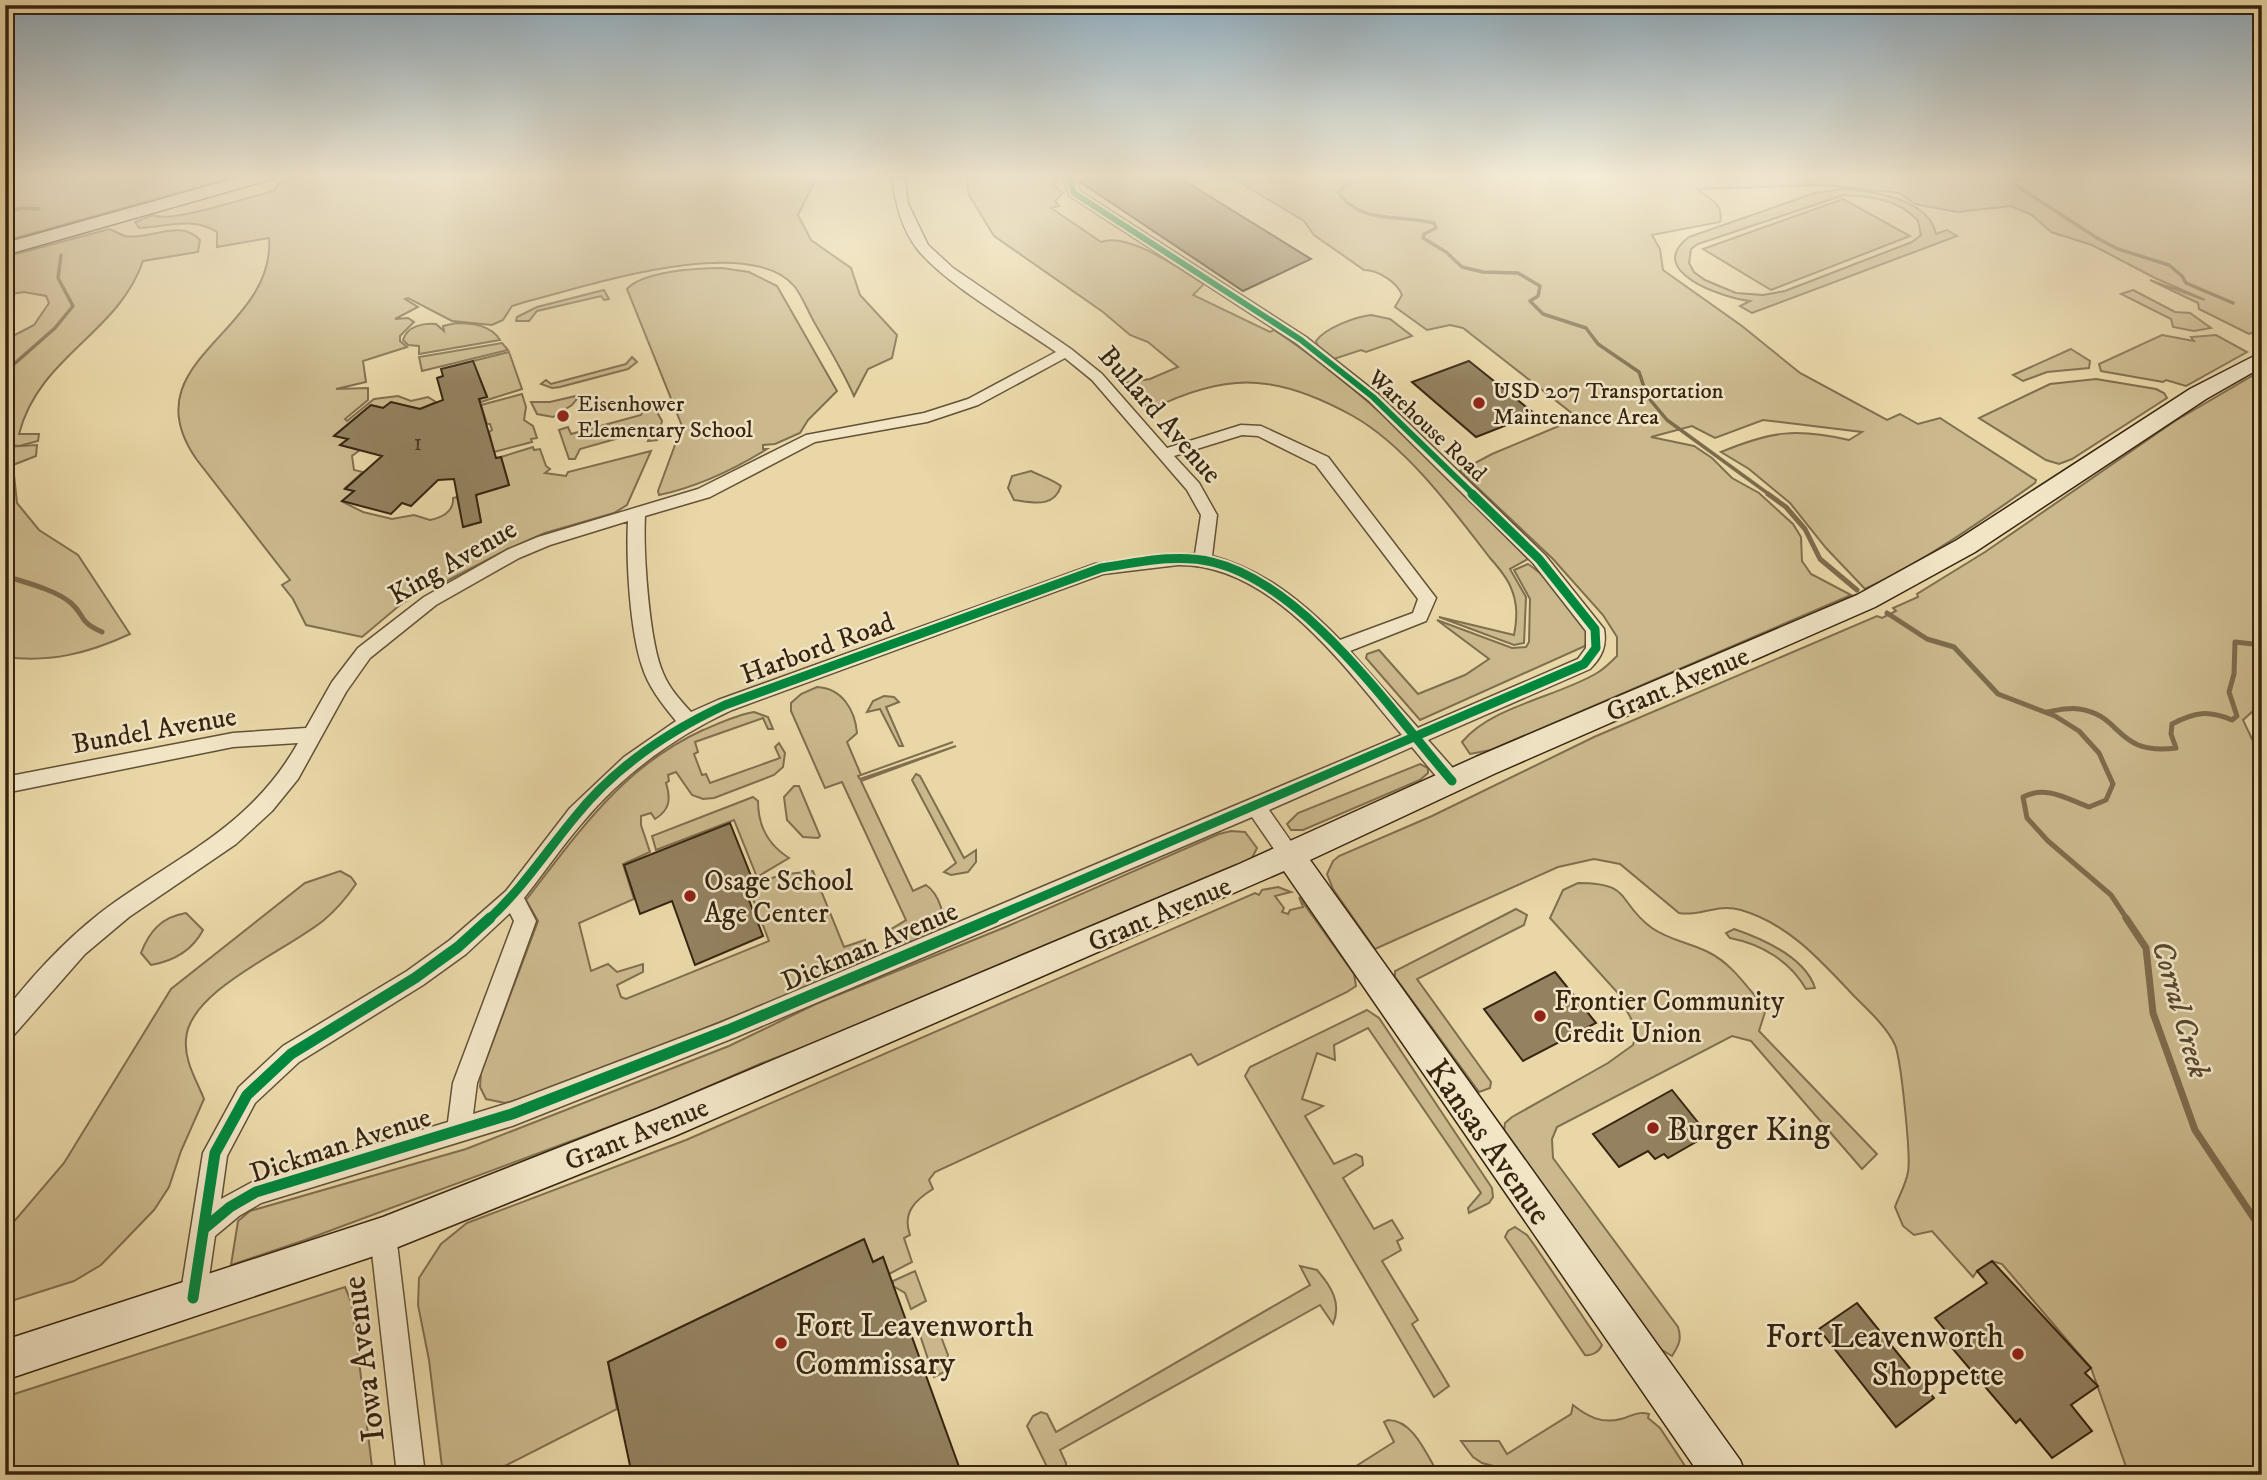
<svg xmlns="http://www.w3.org/2000/svg" width="2267" height="1480" viewBox="0 0 2267 1480" font-family="'IM FELL DW Pica',serif">
	<style>
		.green { fill: #cbb98d; stroke: #806e4e; stroke-width: 2; fill-rule: evenodd }
		.lines { fill: none; stroke-linecap: round; stroke-linejoin: round }
		.stream-far2 { stroke: #7d6b4c; stroke-width: 3.5 }
		.stream-far1 { stroke: #7d6b4c; stroke-width: 5 }
		.stream { stroke: #7d6b4c; stroke-width: 7 }
		.building { fill: #93815f; stroke: #362410; stroke-width: 2 }
		.street-casing { stroke: #635136; stroke-width: 3 }
		.secondary-casing { stroke: #362410; stroke-width: 3 }
		.street { fill: #f1e5c6; fill-rule: evenodd }
		.secondary { fill: #f1e5c6; fill-rule: evenodd }
		.rail-casing { stroke: #362410; stroke-width: 5 }
		.rail { stroke: #f1e5c6; stroke-width: 3.5; stroke-dasharray: 11; stroke-linecap: butt }
		.cycleway-far2-casing { stroke: #f1e5c6; stroke-width: 10 }
		.cycleway-far1-casing { stroke: #f1e5c6; stroke-width: 13 }
		.cycleway-casing { stroke: #f1e5c6; stroke-width: 16 }
		.cycleway-far2 { stroke: #00873e; stroke-width: 6 }
		.cycleway-far1 { stroke: #00873e; stroke-width: 9 }
		.cycleway { stroke: #00873e; stroke-width: 11 }
		.poi-dot { fill: #8f2418; stroke: #f1e5c6; stroke-width: 2.5 }
		.labels { text-anchor: middle; stroke-width: 5; stroke-linejoin: round; paint-order: stroke }
		.far-poi-label { font-size: 23px; fill: #362410; stroke: #f1e5c6; text-anchor: start }
		.far-street-label { font-size: 23px; fill: #362410; stroke: #f1e5c6 }
		.number-label { font-size: 24px; fill: #4d3b24 }
		.street-label { font-size: 28px; fill: #362410; stroke: #f1e5c6 }
		.poi-label { font-size: 28px; fill: #362410; stroke: #f1e5c6; text-anchor: start }
		.water-label { font-size: 30px; font-style: italic; fill: #59472e; stroke: #f1e5c6 }
		.near-poi-label { font-size: 33px; fill: #362410; stroke: #f1e5c6; text-anchor: start }
		.near-street-label { font-size: 33px; fill: #362410; stroke: #f1e5c6 }
	</style>
	<rect width="100%" height="100%" fill="#e9d7a7"/>
	<filter id="stains"><feTurbulence type="fractalNoise" baseFrequency=".00286" numOctaves="4"/><feColorMatrix values="0 0 0 0 .2 0 0 0 0 .09 0 0 0 0 .02 0 0 0 .5 -.17"/></filter>
	<radialGradient id="worn" r=".72"><stop offset=".6" stop-color="#630" stop-opacity="0"/><stop offset="1" stop-color="#630" stop-opacity=".3"/></radialGradient>
	<!-- green -->
	<g class="green">
		<path d="M35,175H242L5,241V180Z"/>
		<path d="M308,175H818L798,215L811,240L851,268L860,295L897,335L892,358L868,369L854,396C842,369 827,345 813,320C807,309 802,296 795,287C750,231 584,287 525,302L512,306L503,320L492,325L452,321L408,298L405,299L418,307L395,319L408,318L414,322L400,336V341L407,347L363,361L366,382L336,389L368,388V400L345,419L347,421L374,399L398,396L411,401L428,397L436,402L420,409L391,402L383,408L371,405L335,435L348,439L341,445L360,450L352,456L354,470L363,472L345,488L354,491L343,502L363,512L392,519L414,515L430,520C441,518 454,512 453,498L457,497L464,527L481,522L478,507L469,497L509,485L501,457L533,447L534,450L540,449L546,466L550,469L545,473L566,476L568,472L651,451L627,505L614,513L545,533L508,549L443,583L429,586L400,605L362,637L306,625L293,599L282,585L290,580L197,460C127,361 276,333 269,238L217,247V232C192,216 166,227 139,228L135,222L153,215C170,224 251,196 274,191L278,184Z"/>
		<path d="M966,175H1058L1054,186L1063,193L1055,201L1059,206L1051,208L1101,242C1129,232 1180,269 1204,284L1193,295L1270,332L1274,330C1370,393 1449,477 1528,559L1510,569L1526,597L1524,643L1514,645L1439,617L1514,635C1517,619 1518,604 1511,588C1507,577 1498,567 1490,558C1453,510 1406,446 1353,416C1326,401 1289,385 1257,383C1221,380 1182,394 1150,410L1123,383L1150,379L1178,367L1148,342L1130,335L1103,312L994,236L969,195Z"/>
		<path d="M1232,175H2262V329L2249,334L2199,309L2198,303L2150,280L2205,300L2155,278L2092,245L2051,232L2032,215L2011,206L1957,212L1915,204L1899,193L1824,185L1697,189C1709,199 1724,203 1720,222L1652,235L1660,249L1663,270L1742,326L1800,373L1887,420L1900,414L1918,424L1940,418L2036,480L2035,483C1980,522 1926,560 1865,589L1826,548L1790,503L1749,469L1721,452C1772,431 1796,428 1849,440L1862,432L1763,420L1715,438L1692,426L1651,437L1694,446L1712,458L1732,478L1759,493L1793,524L1801,537L1802,561L1811,574L1851,595L1491,750L1470,754L1462,742C1492,706 1557,697 1597,673C1604,669 1611,662 1617,656V637L1603,615L1553,559L1460,471L1492,454L1578,418L1463,328L1450,325L1427,330L1395,307L1402,295C1397,282 1378,270 1364,270L1314,235L1304,221L1237,181L1230,177Z"/>
		<path d="M1844,189C1873,191 1929,199 1936,234L1947,230L1957,236L1752,313L1740,306L1750,301C1723,298 1643,271 1689,237L1815,193ZM1844,195C1871,196 1900,200 1918,221L1921,235L1912,242L1785,291L1763,295L1736,293L1705,280L1694,272L1689,263L1691,249L1698,244Z"/>
		<path d="M1843,199L1910,236L1771,290L1703,249Z"/>
		<path d="M109,229C114,231 120,234 125,236C149,241 180,218 200,240L198,252L143,261C118,334 39,356 19,434H39L38,441L19,446L5,444V340L34,325L49,303L46,296L24,292L5,295V257Z"/>
		<path d="M722,268L749,272L777,286L837,391L808,420L800,433L775,444L763,445V449H767C733,470 697,487 659,495L658,491L682,426L627,289C643,271 698,268 722,268Z"/>
		<path d="M604,290L609,299L604,300L601,296L537,311L529,321H516L517,317L537,307Z"/>
		<path d="M2133,290L2175,312L2190,313L2211,328L2194,331L2173,327L2171,319L2121,294Z"/>
		<path d="M1371,315L1390,319L1412,336L1366,352L1361,350L1334,359L1318,347L1316,341C1325,328 1355,317 1371,315Z"/>
		<path d="M456,323C472,323 491,325 500,340L419,354V346L408,345L403,340C407,326 423,323 436,324L444,331L443,326Z"/>
		<path d="M2162,335L2194,341L2191,337L2216,335L2247,352L2186,386L2166,380L2163,382L2101,371L2099,364Z"/>
		<path d="M502,343L508,350L422,371L419,357Z"/>
		<path d="M2071,349L2090,361L2089,368L2047,372L2023,381L2013,375Z"/>
		<path d="M509,352L522,389L481,402L479,399L487,396L473,361Z"/>
		<path d="M632,357L637,362L628,369L560,387L552,388L541,384L546,380L551,384L626,364Z"/>
		<path d="M2262,370V703L2243,720L2262,760V1475H2129L2091,1368L2002,1264L1992,1261L1977,1271L1973,1277L1932,1231L1914,1235L1903,1226L1895,1207C1899,1196 1906,1184 1908,1172C1911,1156 1901,1059 1895,1045C1887,1027 1868,1010 1854,996C1821,961 1789,924 1741,910C1716,903 1700,917 1679,913L1620,864L1594,859L1558,867L1375,949L1333,889L1327,874L1333,861L1339,856L1432,816L1594,737L1877,616L1882,618L1896,611L1893,608L1918,597L1917,594L1985,552L2175,421Z"/>
		<path d="M2096,379L2156,389L2164,393L2167,398L2072,459L2059,464L2046,460L1979,418L2050,384Z"/>
		<path d="M522,394L526,407L524,420L533,426L537,438L531,439L532,442L494,452L489,432L492,430L490,424H487L481,405Z"/>
		<path d="M580,395L572,405L553,417L537,414L531,402H550Z"/>
		<path d="M653,405L662,421L657,440L648,441L651,429L580,449L575,459H569L559,430L568,427L571,434L641,415L645,406Z"/>
		<path d="M37,445L36,456L13,465L17,503L39,530L78,555L130,634C89,653 50,663 5,657V447Z"/>
		<path d="M1031,471C1041,476 1052,479 1061,486C1054,509 1031,502 1014,500L1008,488L1012,476Z"/>
		<path d="M1528,564C1544,574 1579,613 1586,630C1588,636 1587,640 1585,646L1420,720L1366,658L1367,654L1379,650L1418,694L1465,675L1489,659L1437,620L1512,648L1526,647L1529,642L1530,599L1514,570Z"/>
		<path d="M817,687C842,688 855,710 857,733L847,742L861,775L953,742L858,776L860,779L956,746L861,781L913,891L926,885C939,894 948,918 939,932C920,940 904,949 888,931L906,920L842,782L825,788L791,711V703L801,694Z"/>
		<path d="M884,696L894,697L899,702L886,707L903,746H899L880,709L867,712L873,701Z"/>
		<path d="M754,712L768,717L773,729H768L763,718L695,742L698,752L694,754L702,775L706,774L710,783L780,758L775,747L779,743L785,753L783,767L774,775L714,798L703,799L692,795L676,772L668,775L669,781L666,783C671,799 670,810 655,819L651,813L641,816V825L650,852L623,864L634,899L579,923L591,971L608,964L617,972L643,964V972L617,985L621,997L626,999L769,941L750,891L761,886L760,883L780,875L813,871L844,947L865,940L864,956L854,968L544,1093L505,1103L486,1099L480,1087L481,1073L538,921L526,900C579,832 622,767 703,730C720,723 736,715 754,712Z"/>
		<path d="M1420,764L1428,768V773L1420,780L1303,830H1291L1287,824L1298,813Z"/>
		<path d="M916,774L920,776L964,858L976,850V862L968,872L951,875L944,872L956,863L912,780Z"/>
		<path d="M794,786H799L820,836L818,838L803,837L787,820L784,797Z"/>
		<path d="M753,797L758,801C758,826 768,845 789,858L757,877L734,820L656,850L652,836Z"/>
		<path d="M1231,831L1245,832L1257,848L1251,860L908,1007L762,1063L657,1109L305,1240L231,1265L238,1221L250,1211L466,1149L729,1046L818,1003L1008,926L1219,834Z"/>
		<path d="M340,871L351,877L356,884C347,897 336,910 324,920C288,950 189,990 186,1039C184,1061 196,1079 204,1099L181,1151L169,1187L154,1210L101,1265L74,1281L5,1303V1232L64,1163L171,989L305,883Z"/>
		<path d="M1578,883C1634,883 1616,902 1652,928C1669,940 1690,943 1708,952C1733,964 1748,989 1766,1009L1759,1031L1877,1154L1862,1169L1751,1041L1732,1036L1557,1127L1552,1139L1553,1158L1678,1327C1682,1339 1679,1345 1672,1356L1657,1347L1639,1323L1504,1131L1505,1123L1512,1117L1608,1063L1633,1045L1637,1030L1617,992L1550,918L1563,890Z"/>
		<path d="M1278,887L1291,892L1275,896L1284,908L1282,912L1288,914L1290,910L1303,907L1299,897L1354,974L1356,986L1347,992L1198,1065L1191,1054L935,1172L929,1180L933,1189C915,1200 902,1213 910,1235L904,1238L912,1262L889,1274L883,1257L873,1262L864,1239L608,1362L617,1409L487,1475H443L429,1360L418,1305L419,1278L441,1244L467,1223L686,1140L1255,893L1259,895L1262,890Z"/>
		<path d="M1516,909L1527,915L1524,925L1417,979L1491,1082L1490,1088L1479,1092L1395,977V971Z"/>
		<path d="M186,913L203,930C192,951 174,961 151,965L141,953C149,932 161,917 186,913Z"/>
		<path d="M1734,929C1763,939 1805,957 1815,988L1806,989C1790,961 1761,944 1730,938L1726,933Z"/>
		<path d="M1367,1010L1379,1018L1492,1188L1493,1197L1489,1203L1469,1213L1468,1208L1481,1193L1368,1028L1334,1045L1335,1060L1317,1053L1302,1099L1323,1106L1305,1116L1334,1164L1356,1154L1362,1157L1363,1165L1343,1178L1374,1229L1392,1220L1403,1238L1397,1241L1401,1250L1382,1261L1418,1320L1412,1324L1449,1386L1434,1397L1245,1076L1250,1067Z"/>
		<path d="M1515,1227L1527,1235L1535,1246L1602,1345C1599,1352 1592,1356 1585,1355L1505,1237L1508,1231Z"/>
		<path d="M1300,1266L1317,1270C1331,1286 1342,1303 1333,1324L1320,1305L1060,1450L1066,1463V1471L1060,1475H1051L1027,1426L1033,1416L1041,1412L1047,1414L1056,1432L1310,1285Z"/>
		<path d="M915,1271L926,1301L911,1309L905,1293L893,1286V1281Z"/>
		<path d="M345,1287L352,1304L373,1475H5V1397Z"/>
		<path d="M935,1321L948,1355L944,1372L934,1377L918,1329Z"/>
		<path d="M1573,1405C1588,1417 1602,1424 1621,1419C1632,1416 1637,1411 1649,1414L1648,1418L1660,1428L1691,1475H1528L1482,1463L1473,1457L1461,1441H1499L1507,1454L1571,1414Z"/>
		<path d="M1388,1420C1414,1420 1427,1456 1439,1475H1342L1394,1442L1384,1422Z"/>
	</g>
	<g class="lines">
		<!-- stream-far2 -->
		<g class="stream-far2">
			<path d="M1409,175C1379,186 1367,166 1338,192C1360,225 1400,214 1434,223L1436,228L1424,234L1423,238L1446,252L1462,267L1483,272L1518,273L1540,286L1538,296L1530,301L1543,314L1586,328L1598,344L1639,372L1647,396L1667,420L1770,495"/>
			<path d="M2004,175L2020,188L2097,238L2118,249L2169,265L2182,276L2186,283L2233,303"/>
			<path d="M2010,181L2050,175"/>
			<path d="M5,213L21,208L39,209"/>
			<path d="M5,372L55,328L73,306L58,278L61,255"/>
		</g>
		<!-- stream-far1 -->
		<g class="stream-far1">
			<path d="M1768,494L1786,507L1805,529L1820,559L1857,590"/>
			<path d="M5,576C24,582 56,590 71,603C86,616 77,621 102,632"/>
			<path d="M1887,613L1927,639L1954,647L1998,694L2055,716L2079,731L2099,753L2113,784L2106,800L2089,807C2067,799 2046,785 2023,797L2027,818L2048,841L2111,895L2127,919"/>
			<path d="M2047,712C2058,710 2069,707 2079,709C2123,715 2115,756 2176,748L2171,734L2172,724C2195,712 2208,710 2232,720L2237,716L2229,692L2234,674L2235,642L2262,645"/>
		</g>
		<!-- stream -->
		<path class="stream" d="M2126,918L2146,948L2153,1013L2195,1130L2261,1229L2262,1235"/>
	</g>
	<!-- building -->
	<g class="building">
		<path d="M1094,175H1175L1311,259L1243,291L1080,182Z"/>
		<path d="M473,361L487,397L479,399L496,458L501,457L509,485L476,495L481,522L463,527L454,479L438,480L411,506L402,503L391,514L342,501L354,491L345,489L382,456L340,445L348,439L334,436L371,405L383,408L391,402L420,409L443,400L437,378L443,376L441,369Z"/>
		<path d="M1469,361L1535,414L1476,437L1412,382Z"/>
		<path d="M730,823L755,886L745,890L763,936L695,965L672,901L640,914L624,865Z"/>
		<path d="M1555,972L1596,1023L1523,1061L1484,1009Z"/>
		<path d="M1672,1090L1708,1135L1668,1158L1664,1154L1655,1159L1648,1151L1619,1167L1593,1134Z"/>
		<path d="M864,1239L873,1262L883,1257L962,1475H632L608,1362Z"/>
		<path d="M1992,1261L2091,1368L2085,1373L2098,1386L2071,1405L2092,1431L2052,1458L2020,1419L2016,1423L1946,1341L1951,1337L1935,1318L1987,1283L1977,1271Z"/>
		<path d="M1857,1303L1934,1398L1896,1427L1819,1329Z"/>
	</g>
	<g class="lines">
		<!-- street casing -->
		<g class="street-casing">
			<g id="street">
				<path d="M892,175H904L908,204L928,245L953,268L1071,349L1102,374L1167,448L1241,425L1261,426L1328,457L1436,598L1426,621L1350,651L1418,728L1578,659L1586,648V631L1533,563L1368,400L1296,343L1070,196L1063,177L1065,175H1081L1076,179L1080,191L1306,337L1378,394L1545,555L1604,629C1607,646 1602,657 1590,669L1428,740L1459,775L1462,781L1459,787L1452,789L1445,787L1412,747L1269,810L1297,850L1300,856L1297,862L1290,865L1283,862L1252,817L736,1037L512,1126L261,1203L239,1216L215,1236L206,1298L202,1307L193,1311L184,1307L180,1298L203,1153L239,1087L283,1046L407,971L450,940L506,891L570,808L624,757L676,721C662,704 648,686 642,666C630,630 626,560 628,521L550,545L519,558L436,605L370,658L346,692L298,779L272,811L236,844L129,917L85,954L13,1036L5,1039V1011C36,971 74,931 115,902C186,852 253,823 298,743L233,747L5,793V777L233,733L306,728L332,682L358,648L424,597L507,550L538,537L698,489L806,435L924,413L968,399L1056,352C1016,324 948,286 918,250C901,228 895,202 892,175ZM1065,358L1092,380L1187,490L1201,515L1195,554L1152,556L1095,564L718,700L691,712C680,700 669,688 663,673C649,642 643,551 645,516L710,497L815,442L927,422L978,405ZM1242,435L1258,436L1316,465L1418,599L1413,613L1340,640C1303,602 1264,570 1212,556L1217,515L1199,483L1174,456ZM1178,565C1273,564 1346,669 1402,735L720,1023L512,1102L473,1114L477,1083L536,921L524,898C544,873 562,846 583,822C623,774 676,736 732,710L1103,574ZM510,913L514,921L453,1083L448,1122L256,1180L221,1199L227,1156L255,1103L299,1062L423,985L466,954Z"/>
				<path d="M383,1222L392,1226L396,1235L425,1475H397L370,1235L374,1226Z"/>
			</g>
		</g>
		<!-- secondary casing -->
		<g class="secondary-casing">
			<g id="secondary">
				<path d="M248,175H275L272,179L5,255V243Z"/>
				<path d="M2262,352V367L2206,399L1975,552L1875,607L1496,773L1310,860L1740,1460L1746,1475H1700L1284,871L677,1135L383,1253L5,1380V1340L383,1217L657,1109L1237,865L1476,757L1857,595L1957,540L2190,389Z"/>
			</g>
		</g>
		<!-- street -->
		<use href="#street" class="street"/>
		<!-- secondary -->
		<use href="#secondary" class="secondary"/>
		<!-- rail casing -->
		<g class="rail-casing">
			<path id="rail" d="M5,175H8"/>
		</g>
		<!-- rail -->
		<use href="#rail" class="rail"/>
		<!-- cycleway-far2 casing -->
		<g class="cycleway-far2-casing">
			<path id="cycleway-far2" d="M1075,175L1069,177L1074,193L1301,340L1373,397L1474,495"/>
		</g>
		<!-- cycleway-far1 casing -->
		<g class="cycleway-far1-casing">
			<g id="cycleway-far1">
				<path d="M489,919C522,889 546,852 575,817C614,768 669,731 725,705L1101,568C1136,563 1177,553 1212,562C1305,584 1391,711 1452,781"/>
				<path d="M990,919L1584,664L1596,648L1595,629L1539,559L1472,494"/>
			</g>
		</g>
		<!-- cycleway casing -->
		<g class="cycleway-casing">
			<g id="cycleway">
				<path d="M206,1227L230,1207L256,1192L512,1114L728,1030L994,918"/>
				<path d="M193,1298L215,1153L247,1095L291,1054L415,978L458,947L490,918"/>
			</g>
		</g>
		<!-- cycleway-far2 -->
		<use href="#cycleway-far2" class="cycleway-far2"/>
		<!-- cycleway-far1 -->
		<use href="#cycleway-far1" class="cycleway-far1"/>
		<!-- cycleway -->
		<use href="#cycleway" class="cycleway"/>
	</g>
	<!-- sky -->
	<linearGradient id="sky" x2="0" y2="1"><stop stop-color="#90aaba"/><stop offset="0.46" stop-color="#f5edd7"/><stop offset="1" stop-color="#f5edd7" stop-opacity="0"/></linearGradient>
	<rect width="2267" height="382" fill="url(#sky)"/>
	<!-- markers -->
	<g class="poi-dot">
		<circle cx="1479" cy="403" r="7"/>
		<circle cx="563" cy="416" r="7"/>
		<circle cx="690" cy="896" r="7"/>
		<circle cx="1540" cy="1016" r="7"/>
		<circle cx="1653" cy="1128" r="7"/>
		<circle cx="781" cy="1343" r="7"/>
		<circle cx="2018" cy="1354" r="7"/>
	</g>
	<g class="labels">
		<!-- far-poi labels -->
		<g class="far-poi-label">
			<text x="1493" y="398">USD 207 Transportation<tspan x="1493" dy="26">Maintenance Area</tspan></text>
			<text x="577" y="411">Eisenhower<tspan x="577" dy="26">Elementary School</tspan></text>
		</g>
		<!-- far-street labels -->
		<g class="far-street-label">
			<text transform="translate(1428 425) rotate(43)" y="8">Warehouse Road</text>
		</g>
		<!-- number labels -->
		<g class="number-label">
			<text x="418" y="450">1</text>
		</g>
		<!-- street labels -->
		<g class="street-label">
			<text transform="translate(1161 414) rotate(49)" y="10">Bullard Avenue</text>
			<text transform="translate(452 561) rotate(-30)" y="10">King Avenue</text>
			<text transform="translate(817 647) rotate(-20)" y="10">Harbord Road</text>
			<text transform="translate(1677 683) rotate(-23)" y="10">Grant Avenue</text>
			<text transform="translate(154 729) rotate(-10)" y="10">Bundel Avenue</text>
			<text transform="translate(1159 913) rotate(-23)" y="10">Grant Avenue</text>
			<text transform="translate(869 945) rotate(-23)" y="10">Dickman Avenue</text>
			<text transform="translate(636 1133) rotate(-22)" y="10">Grant Avenue</text>
			<text transform="translate(340 1144) rotate(-18)" y="10">Dickman Avenue</text>
		</g>
		<!-- poi labels -->
		<g class="poi-label">
			<text x="704" y="890">Osage School<tspan x="704" dy="32">Age Center</tspan></text>
			<text x="1554" y="1010">Frontier Community<tspan x="1554" dy="32">Credit Union</tspan></text>
		</g>
		<!-- water labels -->
		<g class="water-label">
			<text transform="translate(2181 1009) rotate(74)" y="10">Corral Creek</text>
		</g>
		<!-- near-poi labels -->
		<g class="near-poi-label">
			<text x="1667" y="1140">Burger King</text>
			<text x="795" y="1336">Fort Leavenworth<tspan x="795" dy="38">Commissary</tspan></text>
			<text x="2004" y="1347" text-anchor="end">Fort Leavenworth<tspan x="2004" dy="38">Shoppette</tspan></text>
		</g>
		<!-- near-street labels -->
		<g class="near-street-label">
			<text transform="translate(1490 1141) rotate(55)" y="12">Kansas Avenue</text>
			<text transform="translate(362 1359) rotate(-97)" y="12">Iowa Avenue</text>
		</g>
	</g>
	<!-- margin -->
	<rect width="2267" height="1480" fill="none" stroke="#e9d7a7" stroke-width="28"/>
	<rect x="7" y="7" width="2253" height="1466" fill="none" stroke="#362410" stroke-width="3.5"/>
	<rect x="14" y="14" width="2239" height="1452" fill="none" stroke="#362410" stroke-width="2"/>
	<rect width="100%" height="100%" filter="url(#stains)"/>
	<rect width="100%" height="100%" fill="url(#worn)"/>
</svg>
